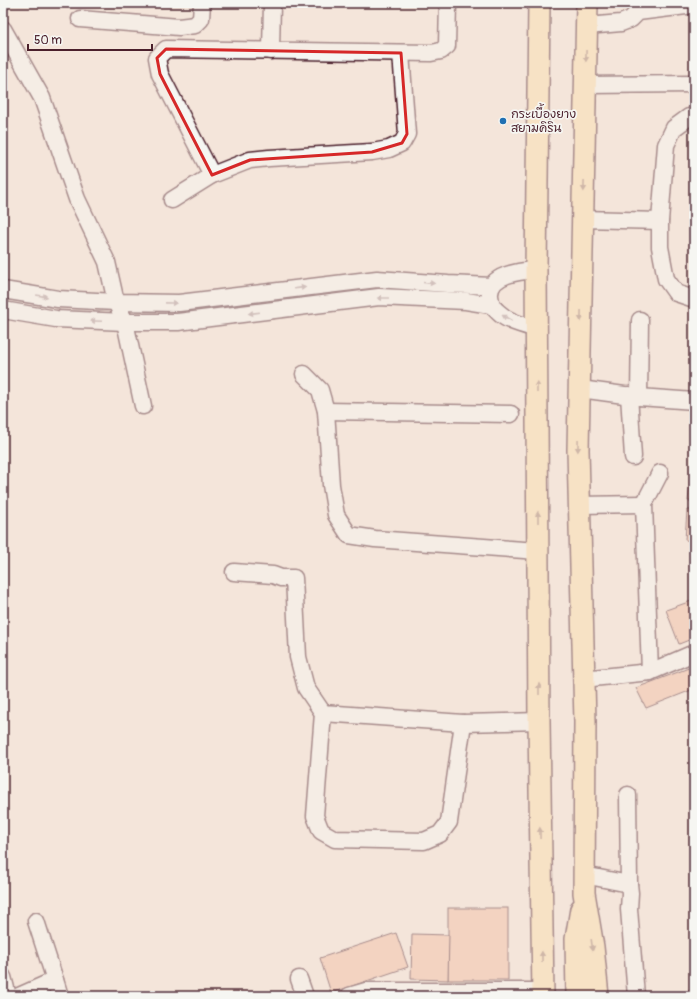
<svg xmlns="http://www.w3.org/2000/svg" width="697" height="999" viewBox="0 0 697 999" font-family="Pangolin,'Playpen Sans Thai',sans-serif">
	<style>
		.building { fill: #f1bda3; stroke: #4a1f2b }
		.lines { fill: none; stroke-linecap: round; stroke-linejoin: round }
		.minor-casing { stroke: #4a1f2b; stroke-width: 19 }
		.major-casing { stroke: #4a1f2b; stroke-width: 24 }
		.minor { stroke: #f6f6f2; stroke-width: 16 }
		.major { stroke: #faddab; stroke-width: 21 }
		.oneway { fill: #a27e6b }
		.oneway2 { fill: #a99598 }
		.marked { fill: none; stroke: #d62828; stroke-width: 3; stroke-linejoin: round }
		.poi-dot { fill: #1f6fb2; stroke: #f6f6f2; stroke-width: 1.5 }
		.labels { text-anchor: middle; stroke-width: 3.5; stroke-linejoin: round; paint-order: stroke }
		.poi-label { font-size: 12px; fill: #4a1f2b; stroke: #f6f6f2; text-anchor: start }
	</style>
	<rect width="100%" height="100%" fill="#f4e5da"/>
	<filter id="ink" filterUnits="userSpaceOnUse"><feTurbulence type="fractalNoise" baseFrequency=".025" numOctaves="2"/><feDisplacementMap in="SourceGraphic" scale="8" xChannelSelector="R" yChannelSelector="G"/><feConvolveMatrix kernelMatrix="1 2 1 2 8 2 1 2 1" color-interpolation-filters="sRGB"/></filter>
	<g filter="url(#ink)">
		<!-- building -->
		<g class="building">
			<path d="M692,465H694V510H692V501H688Z"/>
			<path d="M687,510H694V541L685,540Z"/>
			<path d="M694,600V638L679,644L666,610Z"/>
			<path d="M694,666V689L646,708L636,688Z"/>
			<rect x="448" y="908" width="60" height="72"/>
			<path d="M396,933L408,967L331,993L320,958Z"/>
			<path d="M412,934L449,935L448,980L411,979Z"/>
			<path d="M297,992L298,996H284Z"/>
		</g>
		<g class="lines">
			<!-- minor casing -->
			<g class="minor-casing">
				<g id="minor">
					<path d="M80,19L179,27L195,25L201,19L202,3"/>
					<path d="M587,26L621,23L631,19L638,12L694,5"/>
					<path d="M3,29L42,98L77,199L107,262L116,302L125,322L143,406"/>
					<path d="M271,51L272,3"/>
					<path d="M586,85L694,84"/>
					<path d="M694,116L689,117L674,128L666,145L660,221V247L666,279L676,293L694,299"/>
					<path d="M212,175L160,74L157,58L166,49L431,53L441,51L447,46L448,3"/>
					<path d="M172,200L212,175L250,160L269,158L372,152L389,149L402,143L407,134L401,53"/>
					<path d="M583,219L660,221"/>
					<path d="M536,270C521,271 488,274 490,296C491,303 492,307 498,312C508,322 523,325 537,329"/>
					<path d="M3,290L58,299L116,302L179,303L377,279L448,284L492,286"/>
					<path d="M3,310L56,319L125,322H178L379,297L466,301L491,305"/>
					<path d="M304,374L320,390L326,411L331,485L336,515L349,535L375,539L538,551"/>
					<path d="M580,389L639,397L694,401"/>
					<path d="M629,395L633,457"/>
					<path d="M639,397L640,320"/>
					<path d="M326,411L511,414"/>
					<path d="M579,505L644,504"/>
					<path d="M234,572L273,575L281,578H294L298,657L306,688L323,713L463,723L539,721"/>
					<path d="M650,672L644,504L660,473"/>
					<path d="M583,679L650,672L694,653"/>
					<path d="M323,713L315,816L321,831L335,839L424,841L440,834L449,822L463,723"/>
					<path d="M628,795L629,884"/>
					<path d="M584,875L629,884L630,893L629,909L636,996"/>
					<path d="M3,977L8,996"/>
					<path d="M299,979L305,996"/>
					<path d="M55,980L60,996"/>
					<path d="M19,996L55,980L36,921"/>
					<path d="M349,996L366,991H542"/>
				</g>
			</g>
			<!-- major casing -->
			<g class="major-casing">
				<g id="major">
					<path d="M539,3L536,270L539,721L543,996"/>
					<path d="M587,3L578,450L585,722L584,893L593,947L598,996"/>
					<path d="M577,996L576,939L581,909"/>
				</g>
			</g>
			<!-- minor -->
			<use href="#minor" class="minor"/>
			<!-- major -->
			<use href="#major" class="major"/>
		</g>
		<!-- one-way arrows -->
		<defs><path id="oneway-solid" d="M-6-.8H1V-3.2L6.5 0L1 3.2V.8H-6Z"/></defs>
		<g class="oneway">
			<use href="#oneway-solid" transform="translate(586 56) rotate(91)"/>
			<use href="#oneway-solid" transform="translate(584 186) rotate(91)"/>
			<use href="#oneway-solid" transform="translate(581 316) rotate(91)"/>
			<use href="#oneway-solid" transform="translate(537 387) rotate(-90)"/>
			<use href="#oneway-solid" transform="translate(578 446) rotate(91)"/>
			<use href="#oneway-solid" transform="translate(538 517) rotate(-90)"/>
			<use href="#oneway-solid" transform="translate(539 689) rotate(-90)"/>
			<use href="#oneway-solid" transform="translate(540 833) rotate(-91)"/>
			<use href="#oneway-solid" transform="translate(592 945) rotate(82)"/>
			<use href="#oneway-solid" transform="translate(542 957) rotate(-91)"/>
		</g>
		<g class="oneway2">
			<use href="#oneway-solid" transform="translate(429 283) rotate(5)"/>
			<use href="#oneway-solid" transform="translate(300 288) rotate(-7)"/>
			<use href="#oneway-solid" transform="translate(42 296) rotate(9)"/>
			<use href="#oneway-solid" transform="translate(383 298) rotate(-180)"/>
			<use href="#oneway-solid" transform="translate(171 303) rotate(1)"/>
			<use href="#oneway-solid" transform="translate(254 313) rotate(173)"/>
			<use href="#oneway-solid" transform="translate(507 318) rotate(-150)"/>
			<use href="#oneway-solid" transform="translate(96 321) rotate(-177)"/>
		</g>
	</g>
	<!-- marked area -->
	<path d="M0 0H697V999H0ZM166,49L401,53L407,134L402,143L372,152L250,160L212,175L160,74L157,58Z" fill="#f4e5da" fill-opacity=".55" fill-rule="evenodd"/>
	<path class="marked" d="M166,49L401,53L407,134L402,143L372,152L250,160L212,175L160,74L157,58Z"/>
	<!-- markers -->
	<circle class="poi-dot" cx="503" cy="121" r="4"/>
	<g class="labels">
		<!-- poi labels -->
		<g class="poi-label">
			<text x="511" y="118">กระเบื้องยาง<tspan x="511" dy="14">สยามคิริน</tspan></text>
		</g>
	</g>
	<!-- margin -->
	<rect width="697" height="999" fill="none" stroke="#f6f6f2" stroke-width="16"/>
	<rect x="8" y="8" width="681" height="983" fill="none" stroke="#4a1f2b" stroke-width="1.5" filter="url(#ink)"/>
	<!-- scale -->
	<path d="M28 44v6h124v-6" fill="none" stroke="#4a1f2b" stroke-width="2"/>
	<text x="34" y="44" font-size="12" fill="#4a1f2b" stroke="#f6f6f2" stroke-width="3" paint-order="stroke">50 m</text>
</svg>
